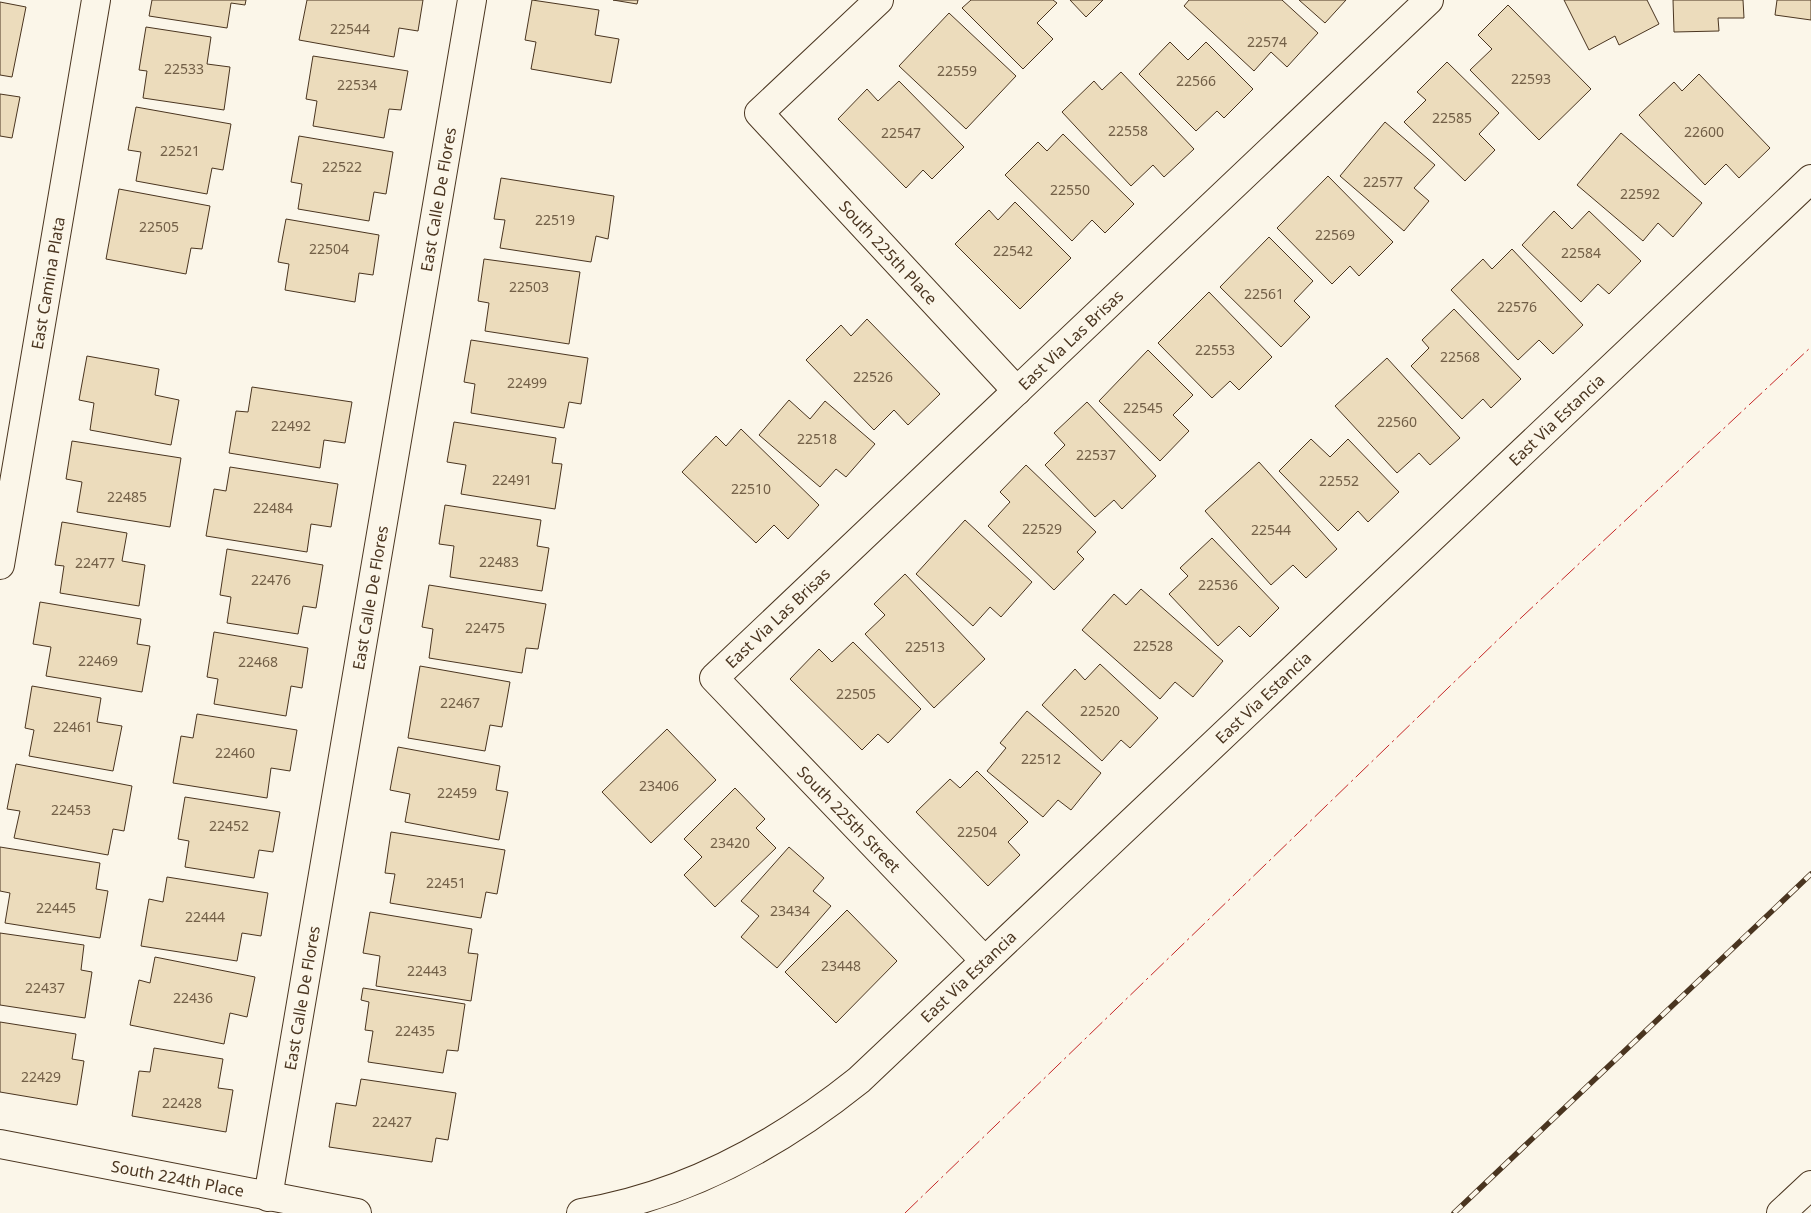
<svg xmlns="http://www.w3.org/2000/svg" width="1811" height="1213" viewBox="0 0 1811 1213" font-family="'Noto Sans',sans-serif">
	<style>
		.building { fill: #ecdcbc; stroke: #4a3520 }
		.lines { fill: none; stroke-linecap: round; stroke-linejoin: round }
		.minor-casing { stroke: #4a3520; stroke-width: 30 }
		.secondary-casing { stroke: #4a3520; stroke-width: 30 }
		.minor { stroke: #fbf6e9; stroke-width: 28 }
		.secondary { stroke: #fbf6e9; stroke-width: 28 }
		.rail-casing { stroke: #4a3520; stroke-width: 5.5 }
		.rail { stroke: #fbf6e9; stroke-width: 4; stroke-dasharray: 11; stroke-linecap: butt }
		.power { stroke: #c62828; stroke-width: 1; stroke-dasharray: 18 4 2.5 4; stroke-linecap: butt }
		.labels { text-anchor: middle; stroke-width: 4; stroke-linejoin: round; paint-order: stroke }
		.number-label { font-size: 14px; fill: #725f47 }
		.street-label { font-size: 16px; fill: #4a3520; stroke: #fbf6e9 }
	</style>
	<rect width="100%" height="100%" fill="#fbf6e9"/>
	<!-- building -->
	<g class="building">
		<path d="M152,0H246L245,5L231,3L227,28L149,16Z"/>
		<path d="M307,0H423L418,31L399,28L394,57L299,40Z"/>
		<path d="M532,0L599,10L595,35L619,39L611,83L531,69L536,42L525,40Z"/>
		<path d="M613,0H638L637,4Z"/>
		<path d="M971,0H1053L1057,3L1037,23L1053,39L1023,69L962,8Z"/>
		<path d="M1070,0H1103L1086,17Z"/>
		<path d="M1189,0H1282L1318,33L1287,67L1271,52L1254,71L1184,6Z"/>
		<path d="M1299,0H1346L1325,23Z"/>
		<path d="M1564,0H1647L1659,24L1619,45L1615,36L1589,50Z"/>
		<path d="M1673,0H1743L1744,18H1718L1719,31L1674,32Z"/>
		<path d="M1777,0H1811V20L1775,15Z"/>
		<path d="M0,2L26,7L12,77L0,75Z"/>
		<path d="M1508,5L1591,89L1539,140L1470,70L1492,49L1478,35Z"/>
		<path d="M949,13L1016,76L966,129L899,66Z"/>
		<path d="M146,27L211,37L207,64L230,67L224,110L143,98L147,71L139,70Z"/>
		<path d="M1170,42L1188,60L1206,42L1253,89L1224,118L1217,111L1196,131L1139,74Z"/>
		<path d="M313,56L408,71L401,110L389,109L384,138L313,126L317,101L306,99Z"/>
		<path d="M1447,62L1499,113L1479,134L1495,150L1465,181L1404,122L1426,100L1417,92Z"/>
		<path d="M1121,72L1194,149L1164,177L1153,165L1131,186L1062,112L1094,81L1102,90Z"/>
		<path d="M1699,74L1770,148L1739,178L1726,164L1705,185L1639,115L1674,82L1682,91Z"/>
		<path d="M899,81L964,147L932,179L923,170L906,188L838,119L867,89L878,101Z"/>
		<path d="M0,94L20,97L12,138L0,136Z"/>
		<path d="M136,107L231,124L223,170L212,168L207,194L136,181L141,152L128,150Z"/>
		<path d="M1385,122L1435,165L1414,188L1429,201L1404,231L1340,176Z"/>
		<path d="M1621,133L1702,203L1673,237L1658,223L1643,241L1577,185Z"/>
		<path d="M1063,134L1134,204L1105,233L1092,220L1072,241L1005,175L1038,142L1047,151Z"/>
		<path d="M299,136L393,152L386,194L374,192L369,221L298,209L302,184L291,182Z"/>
		<path d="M1328,176L1393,242L1359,276L1350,266L1332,284L1277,228Z"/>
		<path d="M501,178L614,196L608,239L596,236L591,262L500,248L505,220L494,219Z"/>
		<path d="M119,189L210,206L202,249L191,248L186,274L106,259Z"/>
		<path d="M1015,202L1071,258L1020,309L955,244L989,210L998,220Z"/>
		<path d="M1554,211L1572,229L1589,211L1641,261L1609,294L1598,284L1581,302L1522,245Z"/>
		<path d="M286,219L379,235L373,275L359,273L355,302L285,290L289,264L278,262Z"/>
		<path d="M1269,237L1313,281L1294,301L1310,317L1281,347L1220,287Z"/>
		<path d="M1512,249L1583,325L1553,354L1539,340L1518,360L1451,290L1483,259L1492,269Z"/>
		<path d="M484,259L580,272L569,344L485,331L489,303L478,301Z"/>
		<path d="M1209,292L1272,357L1239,390L1230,381L1212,398L1158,343Z"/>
		<path d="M1454,309L1521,379L1491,408L1483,399L1462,419L1411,366L1429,348L1422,340Z"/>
		<path d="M867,319L940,394L908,425L894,410L874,430L806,360L841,325L851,336Z"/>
		<path d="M471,340L588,358L581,404L569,402L564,428L471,413L475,384L464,382Z"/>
		<path d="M1148,350L1193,395L1173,415L1189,431L1160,461L1099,401Z"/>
		<path d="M87,356L159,369L155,395L179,400L171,445L90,430L94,403L79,400Z"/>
		<path d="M1387,358L1460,438L1430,465L1419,453L1397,473L1335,406Z"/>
		<path d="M252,387L352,402L345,443L324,440L320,468L229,453L236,411L248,412Z"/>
		<path d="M789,400L810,419L825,401L875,444L846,477L836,469L820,487L759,435Z"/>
		<path d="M1087,402L1156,476L1122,509L1114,500L1095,517L1045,465L1065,445L1054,433Z"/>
		<path d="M454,422L556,438L552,463L562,464L555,509L461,494L466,465L447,462Z"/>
		<path d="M741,429L819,505L788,539L774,525L756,543L682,472L716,436L726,446Z"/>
		<path d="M1311,439L1330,457L1348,439L1399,492L1368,522L1358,511L1338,531L1279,471Z"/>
		<path d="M72,441L181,458L170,527L77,512L82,482L66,479Z"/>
		<path d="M1259,462L1337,549L1306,578L1293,565L1271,585L1205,511Z"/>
		<path d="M1026,465L1096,532L1077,552L1084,559L1054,590L988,526L1010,502L1000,492Z"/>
		<path d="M230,467L338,484L331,527L311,524L307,552L206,536L214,489L226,491Z"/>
		<path d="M445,505L541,520L537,546L549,548L542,591L450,577L454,546L439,544Z"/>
		<path d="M965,520L1032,582L1001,617L990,607L973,626L916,574Z"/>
		<path d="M62,522L127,533L122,561L145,565L139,606L60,593L64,566L55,565Z"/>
		<path d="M1212,538L1279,608L1250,637L1239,626L1218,646L1169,594L1188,576L1180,568Z"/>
		<path d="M227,549L323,565L316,608L303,606L298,634L227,623L231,597L220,595Z"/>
		<path d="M905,574L985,659L934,708L865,634L885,615L874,604Z"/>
		<path d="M429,585L546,604L538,649L526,648L522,673L429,658L433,629L422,627Z"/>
		<path d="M1141,589L1223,661L1193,697L1175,682L1160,699L1082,630L1114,594L1126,605Z"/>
		<path d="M40,602L141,619L137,644L150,646L142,692L46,676L51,647L33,644Z"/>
		<path d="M214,632L308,648L302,688L291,686L286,716L214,704L218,679L207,677Z"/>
		<path d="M853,642L921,709L888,743L878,734L862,750L790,679L819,649L832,662Z"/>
		<path d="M1100,664L1158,718L1130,748L1121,740L1102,761L1042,705L1075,669L1085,680Z"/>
		<path d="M420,666L510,682L502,727L490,725L485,751L408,738Z"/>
		<path d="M32,686L101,698L97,722L122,726L113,771L29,756L34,730L25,728Z"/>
		<path d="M1027,711L1101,773L1071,810L1058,800L1043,817L987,771L1006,748L1000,743Z"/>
		<path d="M197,714L297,730L290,771L271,768L267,798L173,783L181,736L193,738Z"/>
		<path d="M667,729L716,780L651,843L602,792Z"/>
		<path d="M398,747L500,766L496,790L508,792L499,840L405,822L410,794L390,790Z"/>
		<path d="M16,764L132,786L124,831L113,829L108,855L14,838L20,811L7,809Z"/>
		<path d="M977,771L1028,822L1008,842L1020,855L988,886L916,812L950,779L960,788Z"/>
		<path d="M735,788L765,819L756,828L776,848L715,907L684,875L702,857L684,839Z"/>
		<path d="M185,797L280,812L273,852L259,850L254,878L185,867L189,841L178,839Z"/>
		<path d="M391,832L505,850L497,894L486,892L481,918L390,903L395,874L385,873Z"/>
		<path d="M0,847L100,863L96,889L108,891L100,938L5,923L10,893L0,891Z"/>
		<path d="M789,847L824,878L813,891L831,906L777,968L741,937L759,916L741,901Z"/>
		<path d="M167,877L268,893L261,936L242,933L237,961L141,946L149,899L163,902Z"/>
		<path d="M847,910L897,961L836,1023L785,972Z"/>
		<path d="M370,912L472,929L468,953L478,954L471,1001L376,986L380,956L363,953Z"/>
		<path d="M0,933L84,945L81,970L92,972L85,1018L0,1005Z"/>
		<path d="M155,957L255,977L247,1017L230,1013L224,1044L130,1025L139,980L150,983Z"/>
		<path d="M363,988L465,1004L458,1051L447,1050L443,1073L368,1062L373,1031L365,1030L369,1002L361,1000Z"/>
		<path d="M0,1022L76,1034L72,1059L84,1061L77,1105L0,1092Z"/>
		<path d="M154,1048L223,1059L218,1088L233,1090L226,1132L132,1116L139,1071L150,1072Z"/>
		<path d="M361,1079L456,1093L448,1140L436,1138L432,1162L329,1147L336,1103L356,1106Z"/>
	</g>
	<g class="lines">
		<!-- minor casing -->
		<g class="minor-casing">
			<g id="minor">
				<path id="s1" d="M879,0L759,113L1017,391"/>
				<path id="s2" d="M0,565L96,0"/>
				<path id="s3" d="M984,960L714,678L1429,0"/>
				<path id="s4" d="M0,1144L357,1213"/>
				<path id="s5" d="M268,1197L472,0"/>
				<path id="s6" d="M581,1213C685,1196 778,1145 859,1080L1811,179"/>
			</g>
		</g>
		<!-- secondary casing -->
		<g class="secondary-casing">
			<path id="secondary" d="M1781,1213L1811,1185"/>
		</g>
		<!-- minor -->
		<use href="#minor" class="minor"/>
		<!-- secondary -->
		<use href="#secondary" class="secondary"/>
		<!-- rail casing -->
		<g class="rail-casing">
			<path id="rail" d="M1454,1213L1811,874"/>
		</g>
		<!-- rail -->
		<use href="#rail" class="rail"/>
		<!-- power -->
		<path class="power" d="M905,1213L1508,630L1811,347"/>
	</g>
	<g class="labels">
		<!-- number labels -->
		<g class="number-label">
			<text x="350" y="34">22544</text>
			<text x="1267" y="47">22574</text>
			<text x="184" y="74">22533</text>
			<text x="957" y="76">22559</text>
			<text x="1531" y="84">22593</text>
			<text x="1196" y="86">22566</text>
			<text x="357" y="90">22534</text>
			<text x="1452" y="123">22585</text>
			<text x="1128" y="136">22558</text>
			<text x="1704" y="137">22600</text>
			<text x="901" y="138">22547</text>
			<text x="180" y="156">22521</text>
			<text x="342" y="172">22522</text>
			<text x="1383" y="187">22577</text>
			<text x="1070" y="195">22550</text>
			<text x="1640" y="199">22592</text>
			<text x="555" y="225">22519</text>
			<text x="159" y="232">22505</text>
			<text x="1335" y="240">22569</text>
			<text x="329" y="254">22504</text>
			<text x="1013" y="256">22542</text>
			<text x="1581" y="258">22584</text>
			<text x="529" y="292">22503</text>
			<text x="1264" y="299">22561</text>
			<text x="1517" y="312">22576</text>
			<text x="1215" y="355">22553</text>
			<text x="1460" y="362">22568</text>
			<text x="873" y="382">22526</text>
			<text x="527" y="388">22499</text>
			<text x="1143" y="413">22545</text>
			<text x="1397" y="427">22560</text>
			<text x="291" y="431">22492</text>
			<text x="817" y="444">22518</text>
			<text x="1096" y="460">22537</text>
			<text x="512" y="485">22491</text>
			<text x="1339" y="486">22552</text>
			<text x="751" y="494">22510</text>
			<text x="127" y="502">22485</text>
			<text x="273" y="513">22484</text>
			<text x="1042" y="534">22529</text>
			<text x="1271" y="535">22544</text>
			<text x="499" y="567">22483</text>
			<text x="95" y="568">22477</text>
			<text x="271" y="585">22476</text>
			<text x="1218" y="590">22536</text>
			<text x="485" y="633">22475</text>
			<text x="1153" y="651">22528</text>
			<text x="925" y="652">22513</text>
			<text x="98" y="666">22469</text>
			<text x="258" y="667">22468</text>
			<text x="856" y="699">22505</text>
			<text x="460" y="708">22467</text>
			<text x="1100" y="716">22520</text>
			<text x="73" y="732">22461</text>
			<text x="235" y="758">22460</text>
			<text x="1041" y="764">22512</text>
			<text x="659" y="791">23406</text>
			<text x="457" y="798">22459</text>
			<text x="71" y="815">22453</text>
			<text x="229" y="831">22452</text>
			<text x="977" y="837">22504</text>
			<text x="730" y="848">23420</text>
			<text x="446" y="888">22451</text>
			<text x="56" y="913">22445</text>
			<text x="790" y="916">23434</text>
			<text x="205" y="922">22444</text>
			<text x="841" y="971">23448</text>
			<text x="427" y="976">22443</text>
			<text x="45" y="993">22437</text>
			<text x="193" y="1003">22436</text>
			<text x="415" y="1036">22435</text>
			<text x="41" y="1082">22429</text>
			<text x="182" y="1108">22428</text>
			<text x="392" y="1127">22427</text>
		</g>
		<!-- street labels -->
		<g class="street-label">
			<text dy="6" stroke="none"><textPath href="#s5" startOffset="1012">East Calle De Flores</textPath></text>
			<text dy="6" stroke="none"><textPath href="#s1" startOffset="355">South 225th Place</textPath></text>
			<text dy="6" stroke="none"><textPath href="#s2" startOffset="286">East Camina Plata</textPath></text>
			<text dy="6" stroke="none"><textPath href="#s3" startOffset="882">East Via Las Brisas</textPath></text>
			<text dy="6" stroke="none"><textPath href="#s6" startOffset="1272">East Via Estancia</textPath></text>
			<text dy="6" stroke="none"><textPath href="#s5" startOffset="608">East Calle De Flores</textPath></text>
			<text dy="6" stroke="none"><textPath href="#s3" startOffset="478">East Via Las Brisas</textPath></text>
			<text dy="6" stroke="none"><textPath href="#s6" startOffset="868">East Via Estancia</textPath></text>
			<text transform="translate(849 819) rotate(46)" y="6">South 225th Street</text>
			<text dy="6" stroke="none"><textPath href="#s6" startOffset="462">East Via Estancia</textPath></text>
			<text dy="6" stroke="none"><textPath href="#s5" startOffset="202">East Calle De Flores</textPath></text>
			<text dy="6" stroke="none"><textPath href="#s4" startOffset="181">South 224th Place</textPath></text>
		</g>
	</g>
</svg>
